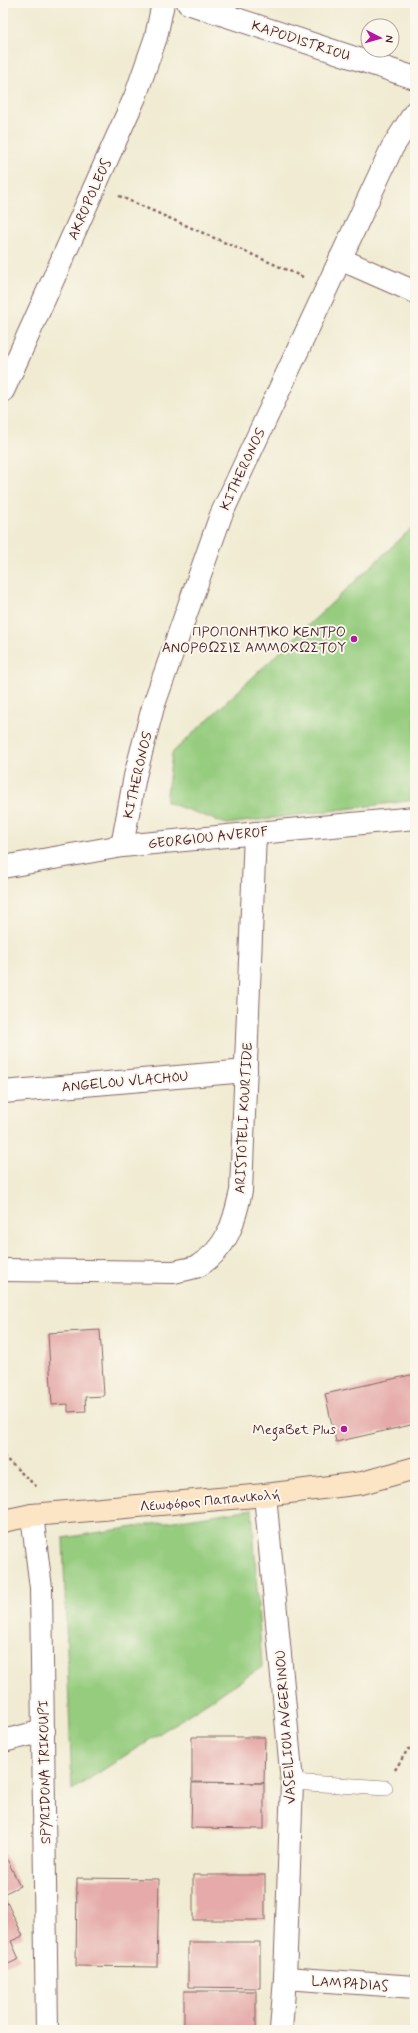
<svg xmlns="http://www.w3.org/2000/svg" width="418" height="2033" viewBox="0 0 418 2033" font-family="Mynerve,sans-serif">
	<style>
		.green { fill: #95cc7e; stroke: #707654 }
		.building { fill: #e5aaa9 }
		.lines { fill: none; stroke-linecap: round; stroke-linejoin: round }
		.lane-casing { stroke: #846665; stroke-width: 16 }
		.street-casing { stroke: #846665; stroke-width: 24 }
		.secondary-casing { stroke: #846665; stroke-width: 24 }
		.path { stroke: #846665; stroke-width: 2.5; stroke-dasharray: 3 3; stroke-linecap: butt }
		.lane { stroke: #fff; stroke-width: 15 }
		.street { stroke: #fff; stroke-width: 22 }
		.secondary { stroke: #fce5c4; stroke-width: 22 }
		.poi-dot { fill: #b5179e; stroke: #fbf7ec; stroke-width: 1.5 }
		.labels { text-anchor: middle; stroke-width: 4; stroke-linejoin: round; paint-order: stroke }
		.street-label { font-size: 14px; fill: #4a1f2b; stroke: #fbf7ec }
		.poi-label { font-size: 14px; fill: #4a1f2b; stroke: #fbf7ec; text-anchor: end }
	</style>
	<rect width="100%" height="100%" fill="#fbf7ec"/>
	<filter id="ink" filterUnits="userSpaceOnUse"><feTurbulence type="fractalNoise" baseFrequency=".025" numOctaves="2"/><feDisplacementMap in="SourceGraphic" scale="8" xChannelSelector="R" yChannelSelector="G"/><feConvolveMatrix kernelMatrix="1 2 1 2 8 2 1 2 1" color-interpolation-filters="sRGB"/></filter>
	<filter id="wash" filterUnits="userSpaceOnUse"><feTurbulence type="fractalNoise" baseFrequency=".012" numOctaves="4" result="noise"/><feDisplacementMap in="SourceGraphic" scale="16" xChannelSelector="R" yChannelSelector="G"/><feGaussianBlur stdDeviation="0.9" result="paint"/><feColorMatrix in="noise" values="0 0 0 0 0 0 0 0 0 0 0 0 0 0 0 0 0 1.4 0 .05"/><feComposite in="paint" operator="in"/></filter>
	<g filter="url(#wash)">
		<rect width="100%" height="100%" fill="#f0ebd2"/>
		<!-- green -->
		<g class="green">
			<path d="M415,525V800L227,824L166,802L172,753Z"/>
			<path d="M252,1509L262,1667L72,1790L63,1538Z"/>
		</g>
		<g id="blocks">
			<!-- building -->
			<g class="building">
				<path d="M100,1330L104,1396L85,1397L86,1411L68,1412V1404L52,1405L48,1333Z"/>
				<path d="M415,1374V1424L336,1442L325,1394Z"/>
				<path d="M192,1737H265L264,1783L192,1782Z"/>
				<path d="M192,1783H264V1829L191,1828Z"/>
				<path d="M3,1851L20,1886L3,1894L23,1936L11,1941L19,1959L6,1965L3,1959Z"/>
				<rect x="193" y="1875" width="72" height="45"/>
				<path d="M77,1878L159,1879L157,1967L76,1966Z"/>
				<path d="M188,1942H260V1988L188,1987Z"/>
				<rect x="184" y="1991" width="72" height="39"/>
			</g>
		</g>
	</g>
	<g filter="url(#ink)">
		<use href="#blocks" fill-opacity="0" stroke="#846665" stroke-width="1"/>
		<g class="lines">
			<!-- lane casing -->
			<g class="lane-casing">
				<path id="lane" d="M292,1782L385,1788"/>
			</g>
			<!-- street casing -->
			<g class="street-casing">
				<g id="street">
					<path d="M188,3L415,78"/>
					<path d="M340,259L415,292"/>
					<path d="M3,391L135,97L156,37L163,3"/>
					<path d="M122,846L135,776L153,707L221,515L392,148L415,112"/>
					<path d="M3,867L122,846L415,818"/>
					<path d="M3,1092L246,1071"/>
					<path d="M3,1270L174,1272C181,1270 191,1269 198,1266C228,1248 234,1222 241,1191L255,833"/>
					<path d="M265,1495L292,1782L285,1978L281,2030"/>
					<path d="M32,1515L41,1588L47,2030"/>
					<path d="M3,1741L44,1731"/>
					<path d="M285,1978L415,1987"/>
				</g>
			</g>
			<!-- secondary casing -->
			<g class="secondary-casing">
				<path id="secondary" d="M3,1521L32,1515L265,1495L362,1483L415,1468"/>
			</g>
			<!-- path -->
			<g class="path">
				<path d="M119,196L303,277"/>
				<path d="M3,1456L38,1488"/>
				<path d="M395,1770L408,1749H415"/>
			</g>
			<!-- lane -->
			<use href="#lane" class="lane"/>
			<!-- street -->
			<use href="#street" class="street"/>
			<!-- secondary -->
			<use href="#secondary" class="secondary"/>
		</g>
	</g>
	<!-- markers -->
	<g class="poi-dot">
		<circle cx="354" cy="639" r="4"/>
		<circle cx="344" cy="1429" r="4"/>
	</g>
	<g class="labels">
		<!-- street labels -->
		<g class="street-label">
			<text transform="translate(301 40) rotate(18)" y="5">KAPODISTRIOU</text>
			<text transform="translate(89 199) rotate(-66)" y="5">AKROPOLEOS</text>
			<text transform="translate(242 469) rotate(-65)" y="5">KITHERONOS</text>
			<text transform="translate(137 775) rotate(-77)" y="5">KITHERONOS</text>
			<text transform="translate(208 837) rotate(-6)" y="5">GEORGIOU AVEROF</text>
			<text transform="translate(125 1081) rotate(-5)" y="5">ANGELOU VLACHOU</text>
			<text transform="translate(243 1118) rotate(-87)" y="5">ARISTOTELI KOURTIDE</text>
			<text transform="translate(210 1500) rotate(-5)" y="5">Λεωφόρος Παπανικολή</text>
			<text transform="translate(285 1727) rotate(-94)" y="5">VASEILIOU AVGERINOU</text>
			<text transform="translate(44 1772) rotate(-91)" y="5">SPYRIDONA TRIKOUPI</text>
			<text transform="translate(350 1983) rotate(4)" y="5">LAMPADIAS</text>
		</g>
		<!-- poi labels -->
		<g class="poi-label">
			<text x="346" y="636">ΠΡΟΠΟΝΗΤΙΚΟ ΚΕΝΤΡΟ<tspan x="346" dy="16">ΑΝΟΡΘΩΣΙΣ ΑΜΜΟΧΩΣΤΟΥ</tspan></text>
			<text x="336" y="1434">MegaBet Plus</text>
		</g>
	</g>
	<!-- margin -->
	<rect width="418" height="2033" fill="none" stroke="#fbf7ec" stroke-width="16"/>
	<!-- north arrow -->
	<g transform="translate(380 38) rotate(96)"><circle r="19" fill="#fbf7ec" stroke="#b4a19f"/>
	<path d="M0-3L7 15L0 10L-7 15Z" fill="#b5179e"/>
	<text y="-6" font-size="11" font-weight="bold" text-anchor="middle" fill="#4a1f2b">N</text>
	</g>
</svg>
